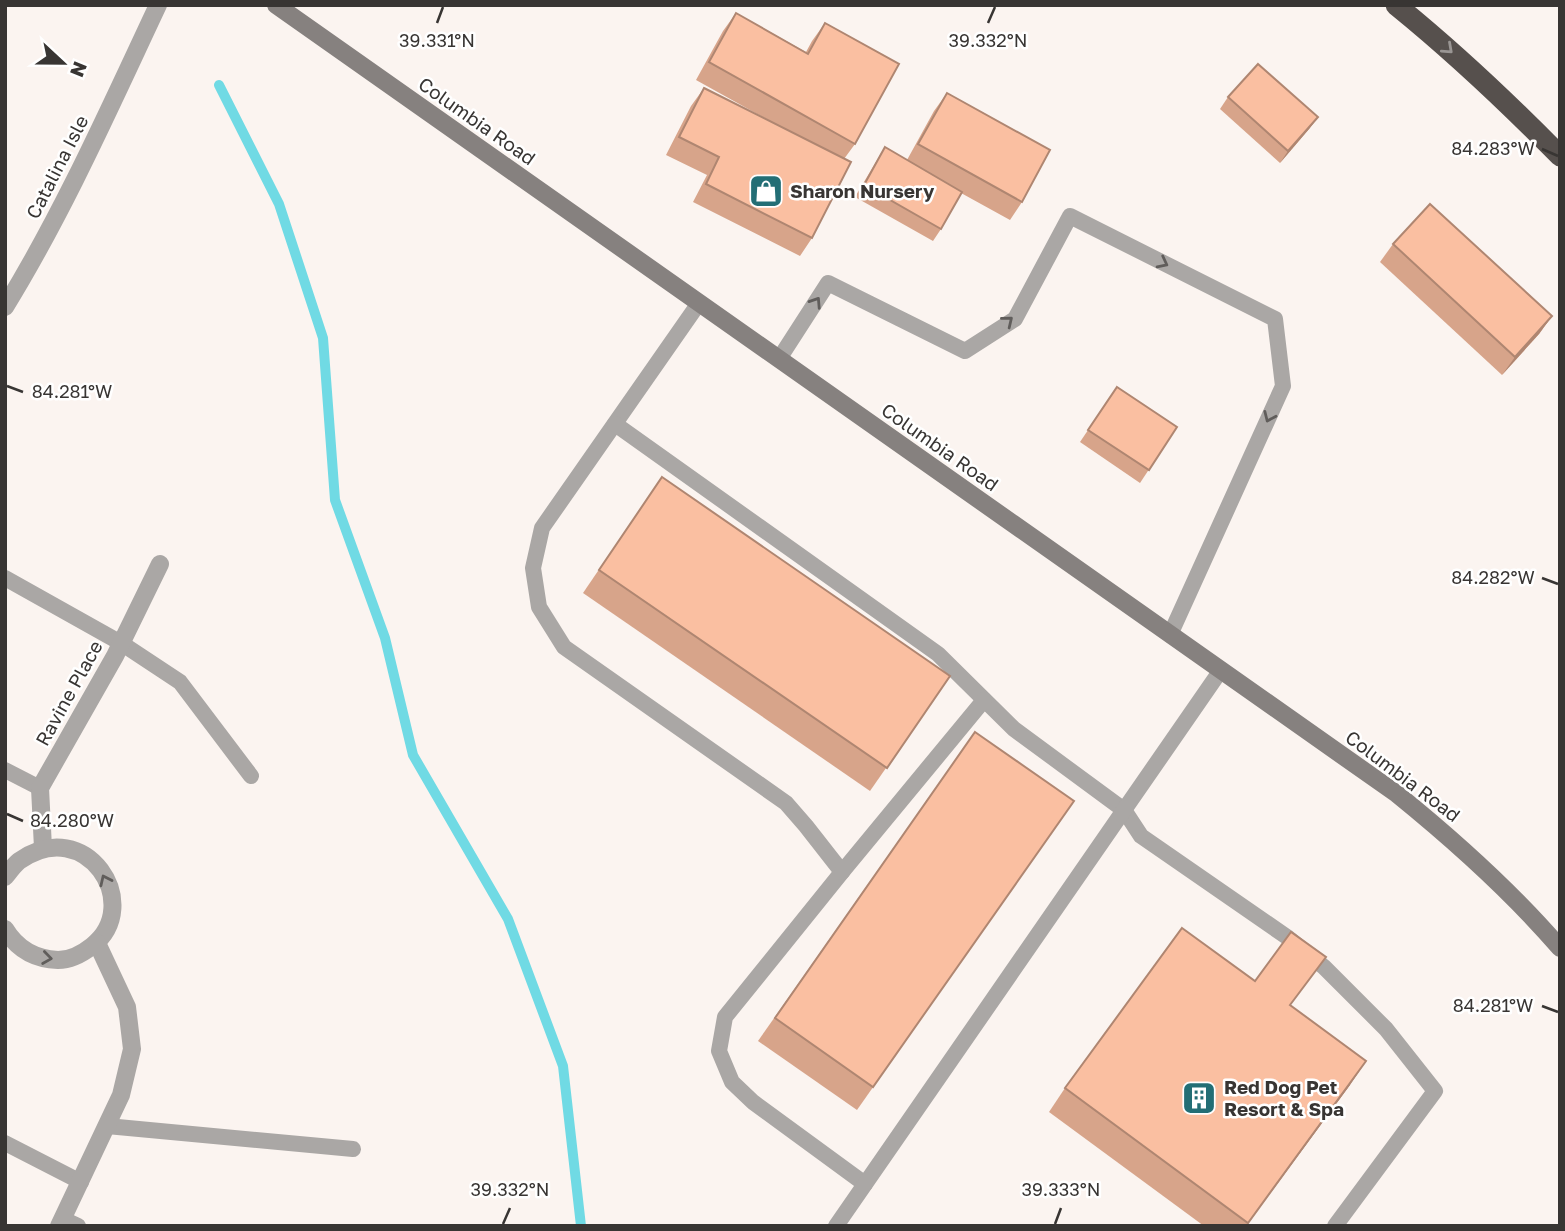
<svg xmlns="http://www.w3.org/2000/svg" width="1565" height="1231" viewBox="0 0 1565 1231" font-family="'Golos Text',sans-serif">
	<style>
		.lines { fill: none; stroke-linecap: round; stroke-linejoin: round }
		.stream { stroke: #70dae4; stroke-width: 10 }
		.lane { stroke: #aaa7a5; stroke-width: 16 }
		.street { stroke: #aaa7a5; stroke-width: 18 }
		.secondary { stroke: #86817f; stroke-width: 18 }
		.highway { stroke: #56504d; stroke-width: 21 }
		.wall { fill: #d7a48a }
		.shaded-wall { fill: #af8671 }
		.building { fill: #fabfa1; stroke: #af8671; stroke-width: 2 }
		.oneway { stroke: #9a9694 }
		.oneway2 { stroke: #605d5b }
		.ticks { fill: none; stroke: #383533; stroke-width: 2.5 }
		.labels { text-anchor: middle; stroke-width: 5; stroke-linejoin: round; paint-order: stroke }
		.street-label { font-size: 19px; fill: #383533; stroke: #fff }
		.poi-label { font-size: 19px; font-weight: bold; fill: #383533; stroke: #fff; text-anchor: start }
		.ticks-label { font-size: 18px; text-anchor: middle; fill: #383533; stroke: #fff; stroke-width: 5; stroke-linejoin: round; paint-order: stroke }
	</style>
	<rect width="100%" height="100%" fill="#fbf4f0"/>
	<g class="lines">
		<!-- stream -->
		<path class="stream" d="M219,85L279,204L323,338L335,500L385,638L413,755L508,919L563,1066L581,1226"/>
		<!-- lane -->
		<g class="lane">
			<path d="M699,303L542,528L533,568L539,607L564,647L786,803L806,826L842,872L725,1017L719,1051L732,1082L753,1102L865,1184"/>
			<path d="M779,359L828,283L965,351L1015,319L1070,216L1275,319L1283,386L1170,635"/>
			<path d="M615,424L938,654L1014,729L1124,810L1141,836L1287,937L1324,967L1386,1029L1435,1091L1335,1226"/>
			<path d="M5,578L121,643L180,682L251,776"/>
			<path d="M5,770L40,788"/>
			<path d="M842,872L984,700"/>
			<path d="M107,1126L353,1149"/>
			<path d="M5,1143L81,1182"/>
			<path d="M63,1219L78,1226"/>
			<path d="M836,1226L1221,670"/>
		</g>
		<!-- street -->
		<g class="street">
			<path d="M5,307C64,211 110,107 158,5"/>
			<path d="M43,848L40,788L115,656L160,564"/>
			<path d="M5,877C9,872 14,865 19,861C86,813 145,905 92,946C82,954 71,960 58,960C34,959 17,949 5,929"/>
			<path d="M59,1226L121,1095L132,1049L127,1007L97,943"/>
		</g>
		<!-- secondary -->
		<path class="secondary" d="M276,5L1397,794C1455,841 1511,891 1560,948"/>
		<!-- highway -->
		<path class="highway" d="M1396,5C1454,52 1508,103 1560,156"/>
	</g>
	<!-- wall -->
	<g class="wall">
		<path d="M736,13L806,52L812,41L825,23L855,144L844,159L812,238L800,256L693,202L707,175L666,155L691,106L704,88L770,121L696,80L723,31Z"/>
		<path d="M947,93L1022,202L1010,220L961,193L941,229L933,241L855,197L877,160L885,147L907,160L934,111Z"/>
		<path d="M1228,97L1318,117L1309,129L1280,163L1220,109Z"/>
		<path d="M1393,244L1552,316L1539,334L1502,375L1380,262Z"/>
		<path d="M1117,387L1177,427L1140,483L1080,442Z"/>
		<path d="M662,477L950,676L870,791L583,593Z"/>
		<path d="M975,732L1074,801L857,1110L758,1041Z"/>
		<path d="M1255,981L1291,1006L1350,1085L1246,1226H1204L1049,1112L1065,1088Z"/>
	</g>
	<!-- shaded-wall -->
	<g class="shaded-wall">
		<path d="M1318,117L1309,129L1280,163L1288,151Z"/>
		<path d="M1552,316L1539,334L1502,375L1515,357Z"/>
		<path d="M1366,1061L1350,1085L1246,1226L1248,1223Z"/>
	</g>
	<!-- building -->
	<g class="building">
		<path d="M736,13L808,54L825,23L899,64L855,144L709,62Z"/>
		<path d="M1258,64L1318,117L1288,151L1228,97Z"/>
		<path d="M704,88L851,162L812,238L706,184L719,157L679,137Z"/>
		<path d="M947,93L1050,150L1022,202L918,144Z"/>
		<path d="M885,147L962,192L941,229L864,185Z"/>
		<path d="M1430,204L1552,316L1515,357L1393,244Z"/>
		<path d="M1117,387L1177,427L1149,470L1088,430Z"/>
		<path d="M662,477L950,676L887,768L599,570Z"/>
		<path d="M975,732L1074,801L873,1087L775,1018Z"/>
		<path d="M1182,928L1255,981L1291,932L1326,957L1290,1005L1366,1061L1248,1223L1065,1088Z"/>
	</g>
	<!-- one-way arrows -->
	<defs><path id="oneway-chevron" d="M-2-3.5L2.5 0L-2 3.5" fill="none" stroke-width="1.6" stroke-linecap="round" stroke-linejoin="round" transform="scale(1.75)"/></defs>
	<use class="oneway" href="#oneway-chevron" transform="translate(1448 49) rotate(42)"/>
	<g class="oneway2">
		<use href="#oneway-chevron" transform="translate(1163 263) rotate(27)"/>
		<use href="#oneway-chevron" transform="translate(816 302) rotate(-57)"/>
		<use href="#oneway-chevron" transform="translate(1008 321) rotate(-39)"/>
		<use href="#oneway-chevron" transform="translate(1269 417) rotate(114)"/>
		<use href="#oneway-chevron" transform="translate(105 880) rotate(-115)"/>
		<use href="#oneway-chevron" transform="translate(47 958) rotate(8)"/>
	</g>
	<!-- ticks -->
	<path class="ticks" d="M437,23L443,7M988,23L995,7M1542,149L1558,156M7,386L23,392M1542,578L1558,584M7,814L23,821M1542,1006L1558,1012M503,1224L510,1208M1055,1224L1061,1208"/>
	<!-- icons -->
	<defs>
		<g id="shop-square" transform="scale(1.75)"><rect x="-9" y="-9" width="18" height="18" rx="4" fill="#236e75" stroke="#fff"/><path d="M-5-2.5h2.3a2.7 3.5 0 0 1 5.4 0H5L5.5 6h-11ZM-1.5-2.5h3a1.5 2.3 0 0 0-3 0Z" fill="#fff"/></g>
		<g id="building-square" transform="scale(1.75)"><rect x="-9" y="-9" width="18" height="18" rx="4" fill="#236e75" stroke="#fff"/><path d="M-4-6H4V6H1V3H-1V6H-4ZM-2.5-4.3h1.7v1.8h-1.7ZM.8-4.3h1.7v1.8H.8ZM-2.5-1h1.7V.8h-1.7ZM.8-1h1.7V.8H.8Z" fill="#fff"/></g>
	</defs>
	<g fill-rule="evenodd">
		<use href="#shop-square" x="766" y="191"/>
		<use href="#building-square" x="1199" y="1098"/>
	</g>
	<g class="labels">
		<!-- street labels -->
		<g class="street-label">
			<text transform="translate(477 121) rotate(35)" y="7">Columbia Road</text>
			<text transform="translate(57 167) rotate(-63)" y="7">Catalina Isle</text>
			<text transform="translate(940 447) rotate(35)" y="7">Columbia Road</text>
			<text transform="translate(69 693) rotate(-61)" y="7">Ravine Place</text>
			<text transform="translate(1403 776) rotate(37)" y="7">Columbia Road</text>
		</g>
		<!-- poi labels -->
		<g class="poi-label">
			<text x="790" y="198">Sharon Nursery</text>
			<text x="1224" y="1094">Red Dog Pet<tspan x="1224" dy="22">Resort &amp; Spa</tspan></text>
		</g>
	</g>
	<g class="ticks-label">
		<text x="437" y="47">39.331°N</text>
		<text x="988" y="47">39.332°N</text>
		<text x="1493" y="155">84.283°W</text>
		<text x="72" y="398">84.281°W</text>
		<text x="1493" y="584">84.282°W</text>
		<text x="72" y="827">84.280°W</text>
		<text x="1493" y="1012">84.281°W</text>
		<text x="510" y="1196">39.332°N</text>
		<text x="1061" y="1196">39.333°N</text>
	</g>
	<!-- border -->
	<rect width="1565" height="1231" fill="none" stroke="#383533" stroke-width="14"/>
	<!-- north arrow -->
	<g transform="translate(63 63) rotate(112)" stroke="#ffffff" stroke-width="5" paint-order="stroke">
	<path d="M0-5L12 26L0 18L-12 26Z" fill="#383533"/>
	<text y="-10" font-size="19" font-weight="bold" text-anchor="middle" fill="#383533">N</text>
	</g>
</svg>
